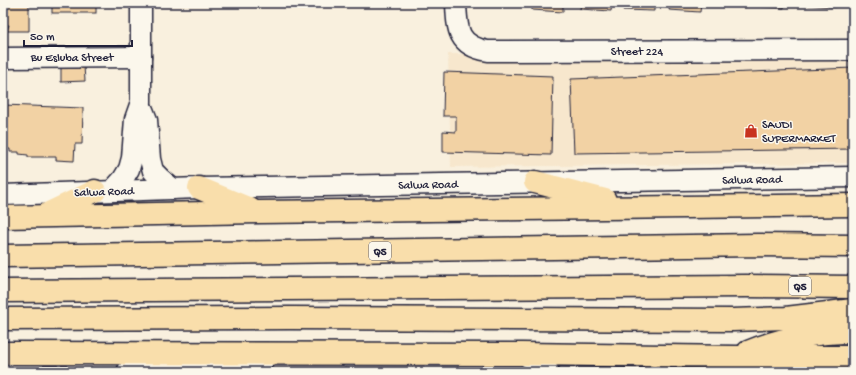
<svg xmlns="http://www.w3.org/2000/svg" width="856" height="375" viewBox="0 0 856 375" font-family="'Gochi Hand',sans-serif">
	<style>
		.built { fill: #f7e7cd }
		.building { fill: #f2d2a4; stroke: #22223b }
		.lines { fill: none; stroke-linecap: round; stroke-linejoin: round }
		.minor-casing { stroke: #22223b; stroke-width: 23 }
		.major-casing { stroke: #22223b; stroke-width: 25 }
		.highway-casing { stroke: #22223b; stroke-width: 25 }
		.minor { stroke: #fbf7ec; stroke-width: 20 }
		.major { stroke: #f9deab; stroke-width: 22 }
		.highway { stroke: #f9deab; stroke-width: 22 }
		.labels { text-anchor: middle; stroke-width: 3; stroke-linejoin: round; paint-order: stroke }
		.shield { fill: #fbf7ec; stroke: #636270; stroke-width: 1 }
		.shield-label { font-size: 11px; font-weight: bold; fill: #22223b }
		.street-label { font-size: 12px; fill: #22223b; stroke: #fbf7ec }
		.poi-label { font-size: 12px; fill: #22223b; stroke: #fbf7ec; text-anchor: start }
	</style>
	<rect width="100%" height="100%" fill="#f9f0de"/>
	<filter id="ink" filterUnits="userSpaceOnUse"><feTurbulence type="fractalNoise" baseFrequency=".025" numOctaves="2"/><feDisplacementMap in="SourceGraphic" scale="8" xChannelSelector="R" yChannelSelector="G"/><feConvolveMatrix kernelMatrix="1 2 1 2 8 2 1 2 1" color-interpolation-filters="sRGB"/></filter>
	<g filter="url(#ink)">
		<!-- built -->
		<path class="built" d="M448,54L853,55V163L451,167Z"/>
		<!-- building -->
		<g class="building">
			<path d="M3,3H29V31H7L9,25H3Z"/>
			<rect x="52" y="3" width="44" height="10"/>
			<path d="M532,3H563V12L532,10Z"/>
			<path d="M581,3H612L611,11L580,9Z"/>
			<path d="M623,3H654V11L623,10Z"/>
			<path d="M670,3H701L700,12L669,10Z"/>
			<path d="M715,3H746V7L715,5Z"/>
			<path d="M753,3H785L784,8L753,6Z"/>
			<path d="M805,3H836V7L805,5Z"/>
			<path d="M84,66L85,81L61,82V67Z"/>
			<path d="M853,68V149L574,153L571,79Z"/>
			<path d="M444,72L553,76L551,155L443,152V131L456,132V116H443Z"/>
			<path d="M3,105L83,108L82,144H75L74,161L56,160V157H28V155L19,154V152H10V149H3Z"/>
		</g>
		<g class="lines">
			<!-- minor casing -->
			<g class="minor-casing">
				<g id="minor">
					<path d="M456,3C457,30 458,46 488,51L853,50"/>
					<path d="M3,58L141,57"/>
					<path d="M143,110L147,120L150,159L153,171L161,179L173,189"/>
					<path d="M113,190L123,179L129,169L132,158L135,119L141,102V3"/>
					<path d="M3,195L199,188L853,177"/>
					<path d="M522,354L536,361L549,372"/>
					<path d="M127,372L203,368L264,360"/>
				</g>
			</g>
			<!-- major casing -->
			<g class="major-casing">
				<g id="major">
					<path d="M535,182L605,200"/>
					<path d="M199,188L250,209"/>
					<path d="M49,213L95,191"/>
					<path d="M3,217L259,212L853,205"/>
					<path d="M748,352C781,338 817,332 853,332"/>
					<path d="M3,353L522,354L736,357H853"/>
				</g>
			</g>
			<!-- highway casing -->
			<g class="highway-casing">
				<g id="highway">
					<path d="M3,256L757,245L853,246"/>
					<path d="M3,291L746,286L853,287"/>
					<path d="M3,319L289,318L733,320L786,318L853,310"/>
				</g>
			</g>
			<!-- minor -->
			<use href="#minor" class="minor"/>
			<!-- major -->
			<use href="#major" class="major"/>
			<!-- highway -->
			<use href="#highway" class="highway"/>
		</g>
	</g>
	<!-- icons -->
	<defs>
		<g id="shop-bare" transform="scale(1.08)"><path d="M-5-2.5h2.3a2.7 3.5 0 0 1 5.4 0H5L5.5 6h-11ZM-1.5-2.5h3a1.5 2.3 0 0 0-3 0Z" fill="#c8321e" stroke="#fbf7ec" stroke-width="2.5" paint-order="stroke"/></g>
	</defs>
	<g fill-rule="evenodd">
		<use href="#shop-bare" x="751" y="131"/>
	</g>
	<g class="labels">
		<!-- shield labels -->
		<g class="shield">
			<rect x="369" y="242" width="22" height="18" rx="3"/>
			<rect x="789" y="277" width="22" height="18" rx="3"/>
		</g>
		<g class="shield-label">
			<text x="380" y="255">Q5</text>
			<text x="800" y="290">Q5</text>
		</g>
		<!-- street labels -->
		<g class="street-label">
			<text x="637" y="55">Street 224</text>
			<text x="72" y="61">Bu Esluba Street</text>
			<text transform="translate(752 179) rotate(-1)" y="4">Salwa Road</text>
			<text transform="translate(428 184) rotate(-1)" y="4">Salwa Road</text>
			<text transform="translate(104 191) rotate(-2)" y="4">Salwa Road</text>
		</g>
		<!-- poi labels -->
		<g class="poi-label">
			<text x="762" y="128">SAUDI<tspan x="762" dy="14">SUPERMARKET</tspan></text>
		</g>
	</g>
	<!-- margin -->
	<rect width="856" height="375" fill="none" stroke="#fbf7ec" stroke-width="16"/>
	<rect x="8" y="8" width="840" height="359" fill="none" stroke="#22223b" stroke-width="1.5" filter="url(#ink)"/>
	<!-- scale -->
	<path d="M24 40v6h108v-6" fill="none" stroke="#22223b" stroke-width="2"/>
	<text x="30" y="40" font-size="12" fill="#22223b" stroke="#fbf7ec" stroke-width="3" paint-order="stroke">50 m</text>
</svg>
